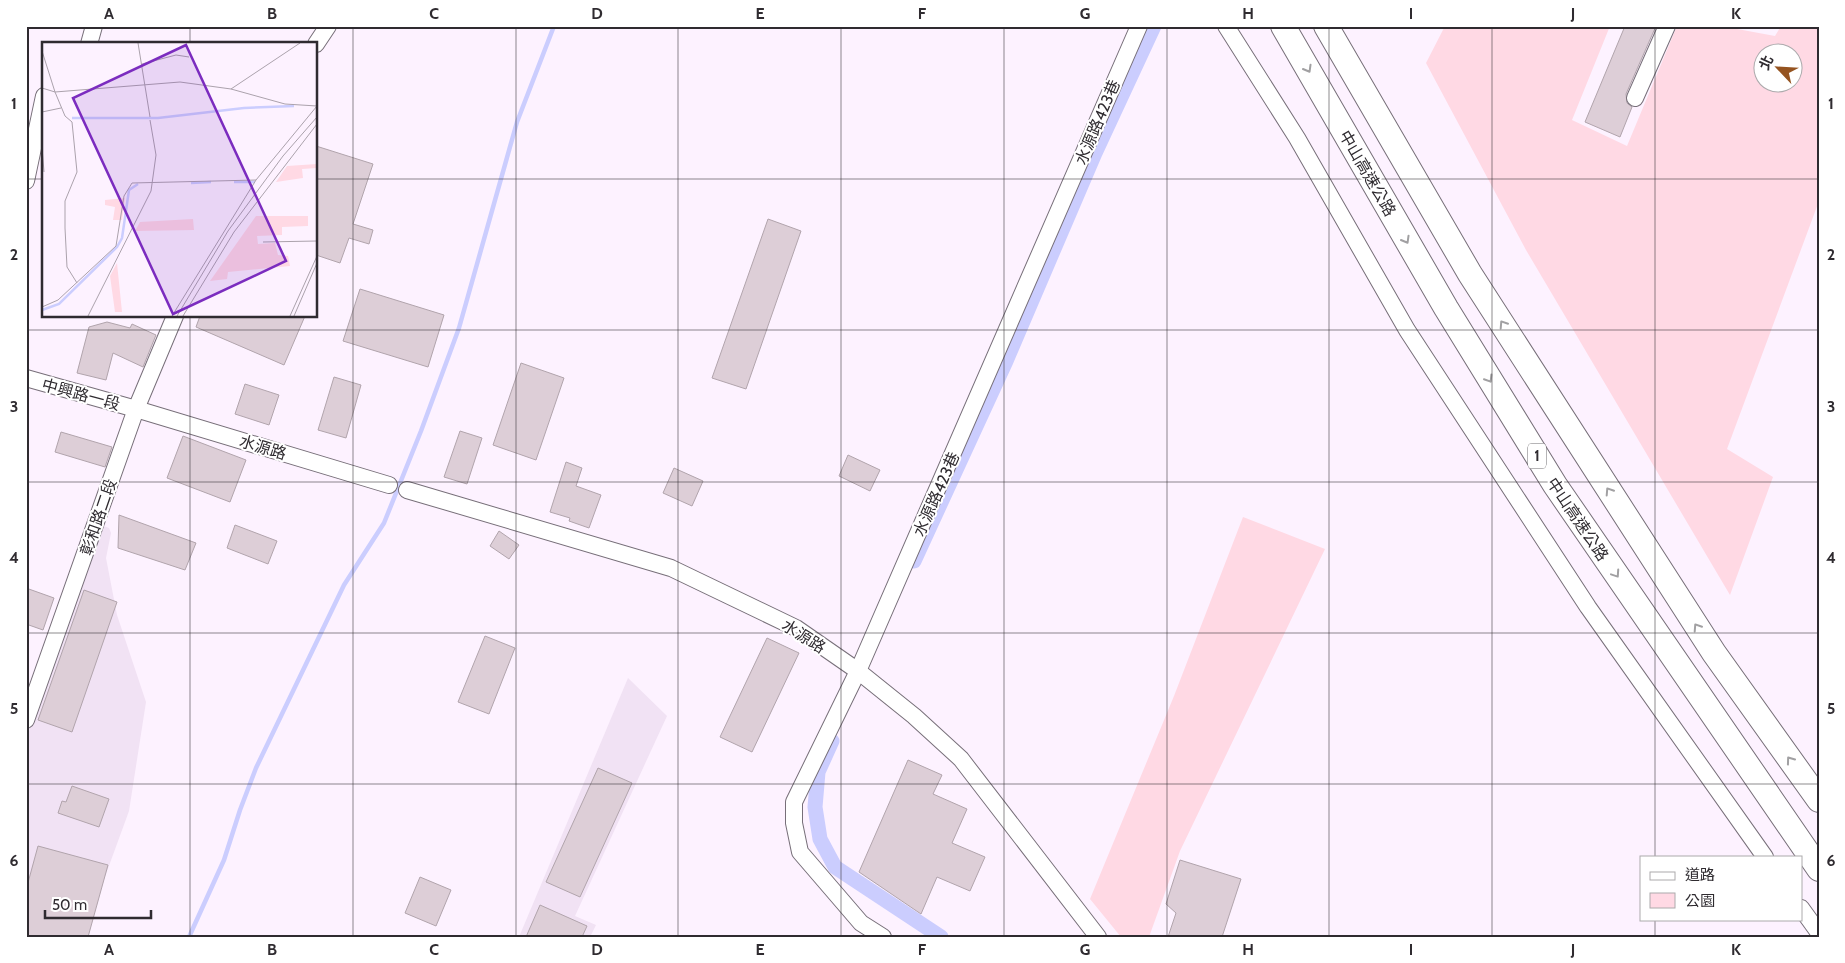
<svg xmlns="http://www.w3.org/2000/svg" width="1845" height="963" viewBox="0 0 1845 963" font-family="Cabin,'Noto Sans TC',sans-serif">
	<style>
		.built { fill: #f1e2f4 }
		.green { fill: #ffd9e4; fill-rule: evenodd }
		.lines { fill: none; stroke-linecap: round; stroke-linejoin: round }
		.stream { stroke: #cbcdfe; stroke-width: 4.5 }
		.canal { stroke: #cbcdfe; stroke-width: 15 }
		.building { fill: #ddced7; stroke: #b1a4ac }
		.minor-casing { stroke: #776f79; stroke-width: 18 }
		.highway-casing { stroke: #776f79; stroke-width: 26 }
		.minor { stroke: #fff; stroke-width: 16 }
		.highway { stroke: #fff; stroke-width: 24 }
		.oneway { stroke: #a1a0a2 }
		.grid { fill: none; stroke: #2f2b30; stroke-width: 1; stroke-opacity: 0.55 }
		.labels { text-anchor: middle; stroke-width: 4; stroke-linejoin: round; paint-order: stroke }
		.shield { fill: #fff; stroke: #6d6b6e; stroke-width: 1 }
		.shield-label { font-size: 15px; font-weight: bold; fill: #2f2b30 }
		.street-label { font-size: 16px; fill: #2f2b30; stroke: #fff }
		.inset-river { fill: none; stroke: #cbcdfe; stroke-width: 2.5 }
		.inset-road { fill: none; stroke: #aba2ac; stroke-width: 1 }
		.view { fill: #7b2cbf; fill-opacity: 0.15; stroke: #7b2cbf; stroke-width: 2.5 }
		.inset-edge { fill: none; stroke: #2f2b30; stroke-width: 2.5 }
		.neatline { fill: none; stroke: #2f2b30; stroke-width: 2 }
		.grid-label { font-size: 16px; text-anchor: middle; font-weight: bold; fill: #2f2b30 }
	</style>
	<rect width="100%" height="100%" fill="#fdf2ff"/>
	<!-- built -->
	<g class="built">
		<path d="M104,526L109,528L111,533L106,558L117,615L146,702L129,811L83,937H26V740L99,529Z"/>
		<path d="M628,678L667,716L575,916L596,925L590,937H519Z"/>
	</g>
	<!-- green -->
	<g class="green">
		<path d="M1445,26H1610L1572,120L1627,146L1677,26H1721L1775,36L1781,26H1819V201L1727,449L1773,477L1730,595L1526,250L1426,63ZM1762,52H1792V82H1762Z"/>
		<path d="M1243,517L1325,549L1180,851L1149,937H1121L1090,899L1174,696Z"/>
	</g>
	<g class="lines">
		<!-- stream -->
		<path class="stream" d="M189,937L224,860L240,810L256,768L344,585L384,523L421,431L459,328L517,122L554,26"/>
		<!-- canal -->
		<g class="canal">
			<path d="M914,561L1006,361L1095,153L1154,26"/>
			<path d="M832,741L818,772L815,807L820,839L835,867L941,937"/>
		</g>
	</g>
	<!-- building -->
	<g class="building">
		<path d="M1625,26H1656L1626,94L1627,103L1632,107L1620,137L1585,122Z"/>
		<path d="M316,146L373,164L353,224L373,230L369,244L349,238L340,263L316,255Z"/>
		<path d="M768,219L801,231L746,389L712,378Z"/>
		<path d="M360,289L444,315L428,367L343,341Z"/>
		<path d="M200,316H305L284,365L196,327Z"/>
		<path d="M107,322L130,328L132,324L156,335L143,367L113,353L106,380L77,373L89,327Z"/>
		<path d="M521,363L564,378L536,460L493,445Z"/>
		<path d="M334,377L361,385L346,438L318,430Z"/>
		<path d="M245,384L279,395L269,425L235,414Z"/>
		<path d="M460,431L482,438L467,484L444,477Z"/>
		<path d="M61,432L112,447L105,467L55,452Z"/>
		<path d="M183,436L246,460L230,502L167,478Z"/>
		<path d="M848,455L880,470L870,491L839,476Z"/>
		<path d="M566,462L582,468L576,486L601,495L589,528L569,521L570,518L550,512Z"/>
		<path d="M674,468L703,481L692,506L663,493Z"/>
		<path d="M119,515L196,543L185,570L118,548Z"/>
		<path d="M235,525L277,541L268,564L227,548Z"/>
		<path d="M499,531L519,545L509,559L490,546Z"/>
		<path d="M26,588L54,598L43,630L26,624Z"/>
		<path d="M84,590L117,602L72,732L38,720Z"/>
		<path d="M485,636L515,648L489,714L458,702Z"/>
		<path d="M767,638L799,653L752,752L720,737Z"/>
		<path d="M908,760L942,775L933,794L967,809L952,843L985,857L970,891L937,877L921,914L859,872Z"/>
		<path d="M598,768L632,783L580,897L546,882Z"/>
		<path d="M72,786L109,799L99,827L58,813L62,801L66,802Z"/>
		<path d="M38,846L108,865L88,937H26V890Z"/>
		<path d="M1180,860L1241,879L1222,937H1168L1176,913L1166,904Z"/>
		<path d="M420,877L451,890L436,926L405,913Z"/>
		<path d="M540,905L587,926L582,937H526Z"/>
	</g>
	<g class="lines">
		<!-- minor casing -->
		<g class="minor-casing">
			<g id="minor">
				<path d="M1226,26L1297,138L1407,330L1588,607L1765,857"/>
				<path d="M89,44L94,26"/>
				<path d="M316,44L328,26"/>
				<path d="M1635,98L1667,26"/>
				<path d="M26,181L44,96"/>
				<path d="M26,378L136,409L389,485"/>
				<path d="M407,490L671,568L796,628L858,671L914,716L961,759L1098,937"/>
				<path d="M26,720L136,409L175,316"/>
				<path d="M1801,908L1819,933"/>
				<path d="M883,937L861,923L800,852L794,823V802L858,671L1139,26"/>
			</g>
		</g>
		<!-- highway casing -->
		<g class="highway-casing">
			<g id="highway">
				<path d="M1283,26L1446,308L1555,485L1819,869"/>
				<path d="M1326,26L1470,274L1714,653L1819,800"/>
			</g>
		</g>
		<!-- minor -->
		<use href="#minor" class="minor"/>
		<!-- highway -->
		<use href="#highway" class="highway"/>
	</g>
	<!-- one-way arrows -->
	<defs><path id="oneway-chevron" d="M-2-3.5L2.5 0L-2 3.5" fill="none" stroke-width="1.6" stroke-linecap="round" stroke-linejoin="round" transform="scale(1.25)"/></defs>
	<g class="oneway">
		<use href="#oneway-chevron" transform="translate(1308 69) rotate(60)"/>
		<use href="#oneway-chevron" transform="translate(1406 240) rotate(60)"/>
		<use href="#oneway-chevron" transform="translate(1503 324) rotate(-123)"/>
		<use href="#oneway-chevron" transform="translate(1489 379) rotate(58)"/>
		<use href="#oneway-chevron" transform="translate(1609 491) rotate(-123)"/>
		<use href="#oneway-chevron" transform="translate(1616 574) rotate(56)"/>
		<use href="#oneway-chevron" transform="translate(1697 627) rotate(-123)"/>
		<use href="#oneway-chevron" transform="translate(1790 760) rotate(-126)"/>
	</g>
	<!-- grid -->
	<path class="grid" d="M190,26V44M353,26V937M516,26V937M678,26V937M841,26V937M1004,26V937M1167,26V937M1329,26V937M1492,26V937M1655,26V857M26,179H44M316,179H1819M190,316V937M26,330H1819M26,482H1819M26,633H1819M26,784H1819M1655,919V937"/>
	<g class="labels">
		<!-- shield labels -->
		<rect class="shield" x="1528" y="443.5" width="18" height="25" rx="4"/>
		<g class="shield-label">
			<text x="1537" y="461">1</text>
		</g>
		<!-- street labels -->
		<g class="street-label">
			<text transform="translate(1097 122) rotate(-67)" y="6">水源路423巷</text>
			<text transform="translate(1368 173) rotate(60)" y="6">中山高速公路</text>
			<text transform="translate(81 394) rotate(15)" y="6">中興路一段</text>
			<text transform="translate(263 447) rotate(17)" y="6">水源路</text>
			<text transform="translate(936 494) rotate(-66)" y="6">水源路423巷</text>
			<text transform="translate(98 517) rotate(-71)" y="6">彰和路二段</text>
			<text transform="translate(1578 519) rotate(56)" y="6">中山高速公路</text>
			<text transform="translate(804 636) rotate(32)" y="6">水源路</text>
		</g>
	</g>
	<!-- overview -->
	<g transform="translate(42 42)">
		<rect width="275" height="275" fill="#fdf2ff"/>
		<path d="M275,122V126L260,127L261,136L234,140L245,124ZM83,156L80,178H71L73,165L63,163V158ZM214,174H266V184L240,185V193L215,194L216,202L233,201L236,213L246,214L248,224L186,230L185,237L168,239ZM151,177L152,188L93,189L98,180ZM75,221L80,270H73L68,234Z" fill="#ffd9e4"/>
		<path class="inset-river" d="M30,76H116L202,66L252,64M192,140H213M149,141L169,140M0,268L17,262L75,205L80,196L87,148L96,142"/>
		<path class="inset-road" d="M96,1L108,75M0,9L13,50L23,74L30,80L35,130L23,159V186L25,225L35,241M100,22L134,13L147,15M0,46L13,50L138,40L189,47L243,62L275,64M189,47L258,1M0,70L19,66M0,105L2,130M221,200L275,199M0,265L16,258L74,204L82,154L90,141L214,138M46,274L109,149L114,113L108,78M130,274L214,138L275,64M135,274L186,189L241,114L275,75M141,274L192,190L275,82M248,274L275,214M252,274L275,221"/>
		<path class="view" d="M144,3L244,219L131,272L31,56Z"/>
		<rect width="275" height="275" class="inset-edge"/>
	</g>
	<!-- border -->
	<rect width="1845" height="963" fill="none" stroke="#ffffff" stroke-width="55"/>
	<!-- legend -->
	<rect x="1640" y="856" width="162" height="65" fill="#ffffff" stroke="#acaaac"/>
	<rect x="1650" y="872" width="25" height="8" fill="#ffffff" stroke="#acaaac"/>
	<text x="1685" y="880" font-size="15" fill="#2f2b30">道路</text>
	<rect x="1650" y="893" width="25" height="15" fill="#ffd9e4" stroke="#acaaac"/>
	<text x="1685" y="906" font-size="15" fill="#2f2b30">公園</text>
	<!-- north arrow -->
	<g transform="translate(1778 68) rotate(295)"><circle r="24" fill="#ffffff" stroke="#acaaac"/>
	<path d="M0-4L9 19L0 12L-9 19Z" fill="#955320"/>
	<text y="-8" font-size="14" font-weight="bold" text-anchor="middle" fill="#2f2b30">北</text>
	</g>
	<!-- scale -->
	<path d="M45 910v8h106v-8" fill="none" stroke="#2f2b30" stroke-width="2.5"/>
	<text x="52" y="910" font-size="15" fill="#2f2b30" stroke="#ffffff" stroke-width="4" paint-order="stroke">50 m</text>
	<rect x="28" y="28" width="1790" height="908" class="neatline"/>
	<g class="grid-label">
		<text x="109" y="19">A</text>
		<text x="272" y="19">B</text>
		<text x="434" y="19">C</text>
		<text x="597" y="19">D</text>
		<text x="760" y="19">E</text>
		<text x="922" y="19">F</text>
		<text x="1085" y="19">G</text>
		<text x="1248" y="19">H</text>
		<text x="1411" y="19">I</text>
		<text x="1573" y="19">J</text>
		<text x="1736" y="19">K</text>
		<text x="14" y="109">1</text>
		<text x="1831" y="109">1</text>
		<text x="14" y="260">2</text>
		<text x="1831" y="260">2</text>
		<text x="14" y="412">3</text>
		<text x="1831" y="412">3</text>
		<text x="14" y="563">4</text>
		<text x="1831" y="563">4</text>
		<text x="14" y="714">5</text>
		<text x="1831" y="714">5</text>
		<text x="14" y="866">6</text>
		<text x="1831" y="866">6</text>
		<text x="109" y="955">A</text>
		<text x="272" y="955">B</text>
		<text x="434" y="955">C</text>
		<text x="597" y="955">D</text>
		<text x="760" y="955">E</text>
		<text x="922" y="955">F</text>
		<text x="1085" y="955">G</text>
		<text x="1248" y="955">H</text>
		<text x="1411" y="955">I</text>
		<text x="1573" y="955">J</text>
		<text x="1736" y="955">K</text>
	</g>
</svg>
